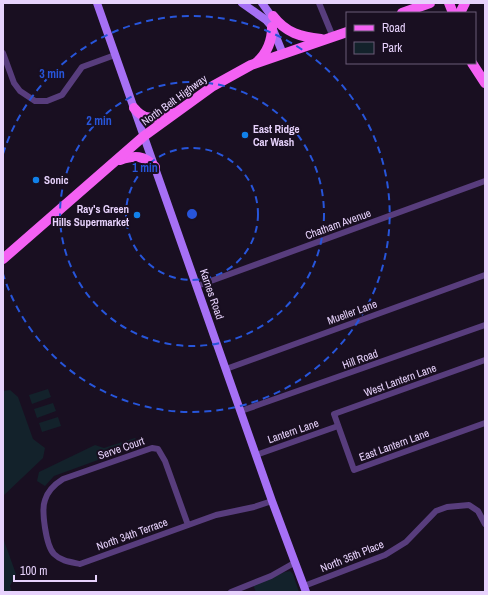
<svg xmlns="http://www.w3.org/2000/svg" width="488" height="595" viewBox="0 0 488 595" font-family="'Archivo Narrow',sans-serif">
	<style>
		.green { fill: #13222b }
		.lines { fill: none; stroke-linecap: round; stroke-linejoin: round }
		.street { stroke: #583d7d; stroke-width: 6 }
		.secondary { stroke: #a670f5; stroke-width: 8 }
		.primary { stroke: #f461f3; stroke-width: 10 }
		.ring { fill: none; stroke: #2755da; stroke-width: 2; stroke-dasharray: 7 5 }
		.poi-dot { fill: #1181e9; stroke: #190f21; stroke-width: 1.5 }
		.labels { text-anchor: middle; stroke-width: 4; stroke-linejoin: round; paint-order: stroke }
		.street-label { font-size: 11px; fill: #e7d2fc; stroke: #190f21 }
		.poi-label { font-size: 11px; font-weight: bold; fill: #e7d2fc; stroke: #190f21; text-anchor: start }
		.centre { fill: #2755da; stroke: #190f21; stroke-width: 2 }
		.ring-label { font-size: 12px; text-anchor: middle; font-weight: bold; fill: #2755da; stroke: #190f21; stroke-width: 4; stroke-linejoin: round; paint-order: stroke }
	</style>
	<rect width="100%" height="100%" fill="#190f21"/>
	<!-- green -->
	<g class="green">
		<path d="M48,389L51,397L32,404L29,395Z"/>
		<path d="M10,390L18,397L33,439L45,448L43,458L3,496V391Z"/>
		<path d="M53,403L56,411L37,418L34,409Z"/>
		<path d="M58,417L61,426L42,432L39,423Z"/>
		<path d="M135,438L142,444L54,476L45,486L37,481L39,472L95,445L104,448Z"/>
		<path d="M3,538L16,574L10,586L12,592H3Z"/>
		<path d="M290,571L293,574L299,592H256L253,585L285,572Z"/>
	</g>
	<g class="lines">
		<!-- street -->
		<g class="street">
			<path d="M319,3L333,37"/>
			<path d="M3,53L14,83L20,91L35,101H47L62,95L82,67L115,55"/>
			<path d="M197,286L485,181"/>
			<path d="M485,360L334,414L354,470L485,423"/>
			<path d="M226,369L485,275"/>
			<path d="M241,411L485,325"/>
			<path d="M256,455L338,426"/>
			<path d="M188,525L165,461L158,449L152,448L63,479C55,484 48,490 45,500C41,510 46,546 54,554C61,561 70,562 80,564L216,515L254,507L272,501"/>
			<path d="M304,586L385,555L406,542L436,511L447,507L469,505L478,511L485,524"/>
			<path d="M231,592L271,576L294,563"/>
		</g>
		<!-- secondary -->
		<g class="secondary">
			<path d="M97,3L272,501L306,592"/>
			<path d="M242,3L266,20L272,27L283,54"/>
			<path d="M262,3L275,21"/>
		</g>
		<!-- primary -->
		<g class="primary">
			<path d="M449,3L453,13"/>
			<path d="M402,13L430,3"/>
			<path d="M460,13L465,3"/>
			<path d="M273,16C286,33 301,37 321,39"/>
			<path d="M257,62C268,52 272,40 272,27"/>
			<path d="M472,63L485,83"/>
			<path d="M134,108C146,123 156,117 173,113"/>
			<path d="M120,160C135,155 144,155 155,167"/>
			<path d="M3,259L144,136L213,86L251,65L347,32"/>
		</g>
	</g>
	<!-- distance rings -->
	<g class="ring">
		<circle cx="192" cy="214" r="66"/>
		<circle cx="192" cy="214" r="132"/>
		<path d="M3 154A198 198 0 1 1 3 274"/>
	</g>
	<!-- markers -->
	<g class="poi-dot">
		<circle cx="245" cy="135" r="4"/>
		<circle cx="36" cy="180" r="4"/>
		<circle cx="137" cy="215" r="4"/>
	</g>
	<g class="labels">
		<!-- street labels -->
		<g class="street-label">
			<text transform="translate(174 100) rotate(-36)" y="4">North Belt Highway</text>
			<text transform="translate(338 224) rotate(-20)" y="4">Chatham Avenue</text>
			<text transform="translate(212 294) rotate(71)" y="4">Karnes Road</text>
			<text transform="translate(352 312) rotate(-20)" y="4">Mueller Lane</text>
			<text transform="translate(360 359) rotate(-20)" y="4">Hill Road</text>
			<text transform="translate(400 380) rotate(-20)" y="4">West Lantern Lane</text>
			<text transform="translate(293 431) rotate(-19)" y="4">Lantern Lane</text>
			<text transform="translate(394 445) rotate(-20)" y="4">East Lantern Lane</text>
			<text transform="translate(121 448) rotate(-19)" y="4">Serve Court</text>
			<text transform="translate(132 534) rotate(-20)" y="4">North 34th Terrace</text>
			<text transform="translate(352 556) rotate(-22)" y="4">North 35th Place</text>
		</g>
		<!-- poi labels -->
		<g class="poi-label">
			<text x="253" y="133">East Ridge<tspan x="253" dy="13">Car Wash</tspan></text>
			<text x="44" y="184">Sonic</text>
			<text x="129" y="213" text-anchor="end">Ray's Green<tspan x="129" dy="13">Hills Supermarket</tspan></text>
		</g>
	</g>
	<circle cx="192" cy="214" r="6" class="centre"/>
	<g class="ring-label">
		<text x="52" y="78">3 min</text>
		<text x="99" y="125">2 min</text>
		<text x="145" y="172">1 min</text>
	</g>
	<!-- border -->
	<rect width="488" height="595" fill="none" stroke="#e7d2fc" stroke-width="8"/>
	<!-- legend -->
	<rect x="346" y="12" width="130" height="52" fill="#190f21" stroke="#6b5d79"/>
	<rect x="354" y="25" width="20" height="6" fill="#f461f3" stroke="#6b5d79"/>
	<text x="382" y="32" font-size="12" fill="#e7d2fc">Road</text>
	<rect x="354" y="42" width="20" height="12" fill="#13222b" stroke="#6b5d79"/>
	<text x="382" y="52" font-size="12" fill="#e7d2fc">Park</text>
	<!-- scale -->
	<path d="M14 575v6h82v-6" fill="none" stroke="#e7d2fc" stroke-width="2"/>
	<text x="20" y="575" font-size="12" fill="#e7d2fc" stroke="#190f21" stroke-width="3" paint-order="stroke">100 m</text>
</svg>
